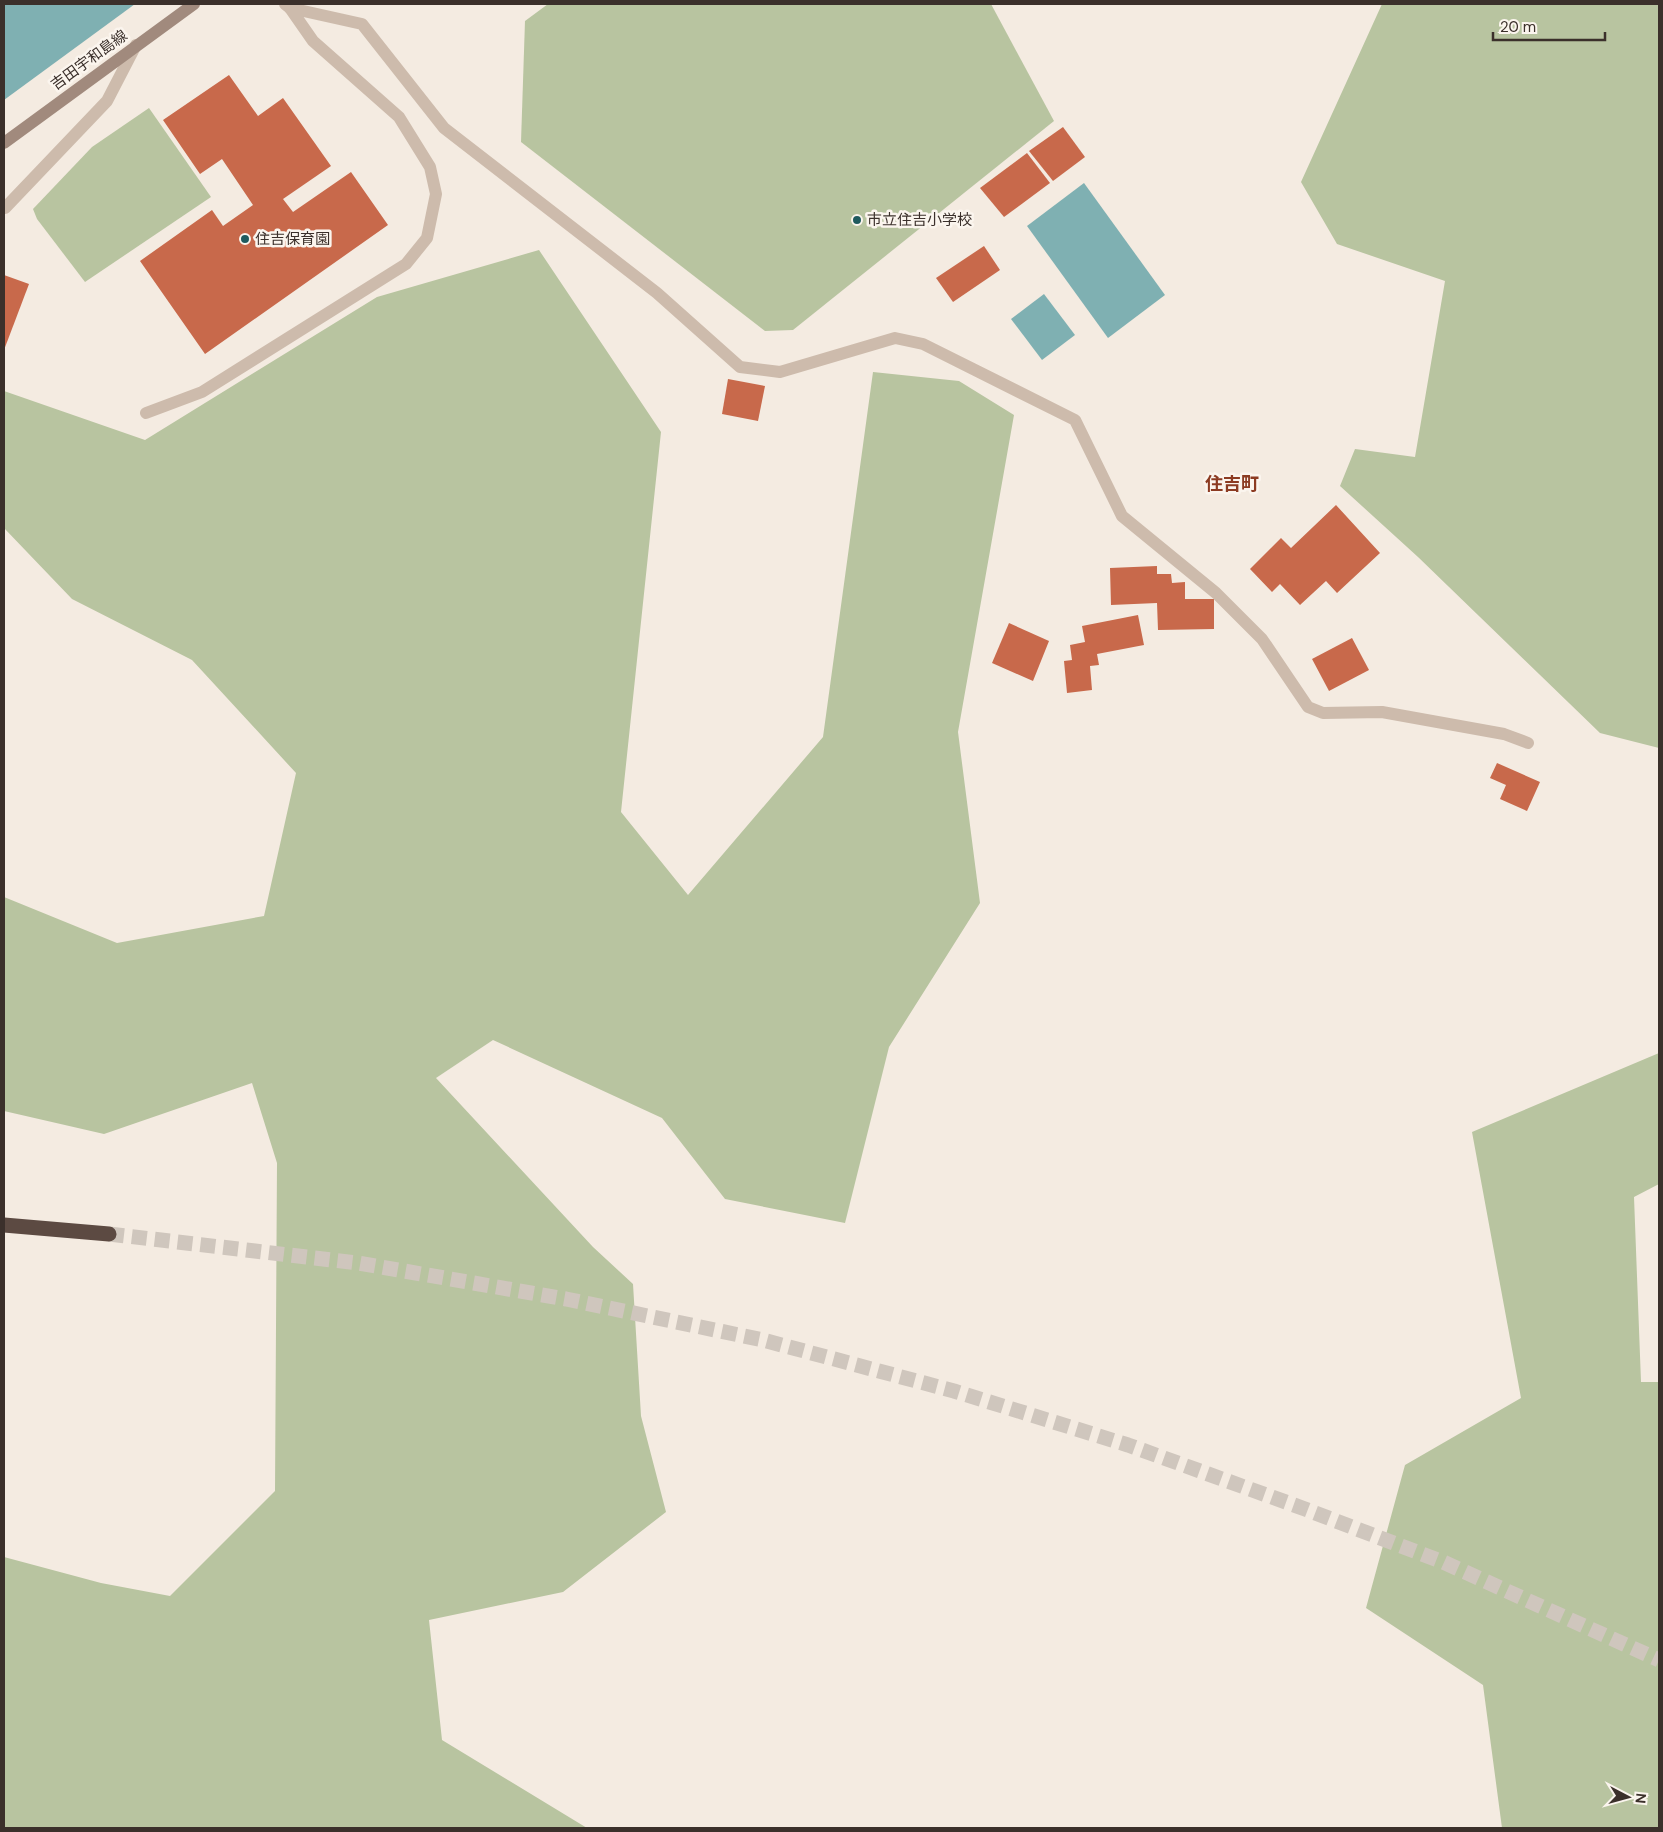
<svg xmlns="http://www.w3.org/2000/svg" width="1663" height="1832" viewBox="0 0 1663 1832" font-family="'DM Sans','Noto Sans JP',sans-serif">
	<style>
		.green { fill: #b8c4a0 }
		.water { fill: #7fb0b2 }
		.building { fill: #c8694b }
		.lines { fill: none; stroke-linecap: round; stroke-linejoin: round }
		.highway-tunnel { stroke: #cfc6bd; stroke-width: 15; stroke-dasharray: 15 8; stroke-linecap: butt }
		.lane { stroke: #cdbbac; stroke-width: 12 }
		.street { stroke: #cdbbac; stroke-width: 12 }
		.secondary { stroke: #a18a7d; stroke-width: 12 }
		.highway { stroke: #5c4a42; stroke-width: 15 }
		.poi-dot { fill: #1f5a5e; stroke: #fbf5ee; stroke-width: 2 }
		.labels { text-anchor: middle; stroke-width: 5; stroke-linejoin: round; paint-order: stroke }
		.street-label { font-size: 15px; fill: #3b302b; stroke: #fbf5ee }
		.poi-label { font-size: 15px; fill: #3b302b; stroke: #fbf5ee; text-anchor: start }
		.quarter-label { font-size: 18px; font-weight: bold; fill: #8c3b22; stroke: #fbf5ee }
	</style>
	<rect width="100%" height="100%" fill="#f4ebe1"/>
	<!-- green -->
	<g class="green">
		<path d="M548,4H991L1054,121L793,330L765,331L521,142L525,21Z"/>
		<path d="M1382,4H1659V748L1600,733L1418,557L1340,486L1355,449L1415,457L1445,281L1337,244L1301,182Z"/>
		<path d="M149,108L211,197L85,282L37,219L33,209L92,147Z"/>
		<path d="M539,250L661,432L621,812L688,895L823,737L873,372L959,381L1014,415L958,732L980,903L889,1047L845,1223L725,1199L662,1118L493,1040L436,1078L593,1247L633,1284L641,1416L666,1512L563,1592L429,1620L442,1740L587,1828H4V1557L101,1583L170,1596L275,1491L277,1163L252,1083L104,1134L4,1111V897L117,943L264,916L296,773L192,660L72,599L4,528V391L145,440L377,297Z"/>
		<path d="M1659,1053V1184L1634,1197L1641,1382H1659V1828H1502L1483,1685L1366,1608L1405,1465L1521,1398L1472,1132Z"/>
	</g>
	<!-- water -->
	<g class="water">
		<path d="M4,4H135L4,100Z"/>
		<path d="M1084,183L1165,295L1108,338L1027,226Z"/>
		<path d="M1044,294L1075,335L1042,360L1011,319Z"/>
	</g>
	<!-- building -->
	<g class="building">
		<path d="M229,75L258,116L283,98L331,166L283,199L293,212L351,172L388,225L205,354L140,261L212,210L223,226L253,205L222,159L200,174L163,120Z"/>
		<path d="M1063,127L1085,157L1053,181L1029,151Z"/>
		<path d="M1027,153L1050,183L1004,217L980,188Z"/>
		<path d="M984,246L1000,270L953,302L936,278Z"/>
		<path d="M4,275L29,284L4,350Z"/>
		<path d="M728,379L765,386L758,421L722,414Z"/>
		<path d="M1336,505L1380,553L1337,593L1326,581L1300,605L1280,584L1272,592L1250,569L1281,538L1291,548Z"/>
		<path d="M1157,566V574H1171L1172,583L1185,582V599H1214V629L1158,630L1157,603L1111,605L1110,568Z"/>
		<path d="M1138,615L1144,645L1097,654L1099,665L1090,666L1092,690L1067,693L1064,661L1072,660L1070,645L1085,642L1082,626Z"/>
		<path d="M1009,623L1049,641L1033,681L992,663Z"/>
		<path d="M1352,638L1369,670L1329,691L1312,659Z"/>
		<path d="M1497,763L1540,782L1527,811L1500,799L1506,785L1490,778Z"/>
	</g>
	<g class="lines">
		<!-- highway-tunnel -->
		<path class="highway-tunnel" d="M109,1234L358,1263L566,1299L763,1340L954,1391L1128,1445L1305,1509L1443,1562L1659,1660"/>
		<!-- lane -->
		<path class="lane" d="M5,208L107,101L136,45"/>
		<!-- street -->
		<g class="street">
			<path d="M285,4L290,8L362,24L444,128L657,293L740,367L780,372L895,338L923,344L1075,420L1122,516L1216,593L1262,639L1308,707L1323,713L1382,712L1504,734L1528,743"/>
			<path d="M146,413L202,392L406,264L427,238L436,194L430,167L399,117L313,41L290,8"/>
		</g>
		<!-- secondary -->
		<path class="secondary" d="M4,143L194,4"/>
		<!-- highway -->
		<path class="highway" d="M4,1225L109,1234"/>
	</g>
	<!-- markers -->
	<g class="poi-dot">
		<circle cx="857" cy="220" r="5"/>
		<circle cx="245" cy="239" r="5"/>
	</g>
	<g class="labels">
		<!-- street labels -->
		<g class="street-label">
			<text transform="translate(89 60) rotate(-36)" y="5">吉田宇和島線</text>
		</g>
		<!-- poi labels -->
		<g class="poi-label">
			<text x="867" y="225">市立住吉小学校</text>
			<text x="255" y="244">住吉保育園</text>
		</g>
		<!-- quarter labels -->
		<g class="quarter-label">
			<text x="1232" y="490">住吉町</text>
		</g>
	</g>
	<!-- border -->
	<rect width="1663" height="1832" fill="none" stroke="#3b302b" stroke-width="10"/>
	<!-- north arrow -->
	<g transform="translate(1628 1797) rotate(96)" stroke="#fbf5ee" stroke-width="4" paint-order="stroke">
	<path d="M0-4L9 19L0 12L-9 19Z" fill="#3b302b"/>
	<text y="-8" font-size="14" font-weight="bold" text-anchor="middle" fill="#3b302b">N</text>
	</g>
	<!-- scale -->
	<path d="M1493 32v8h112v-8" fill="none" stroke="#3b302b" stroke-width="2.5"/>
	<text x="1500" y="32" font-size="15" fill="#3b302b" stroke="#fbf5ee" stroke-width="4" paint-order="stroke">20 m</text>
</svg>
